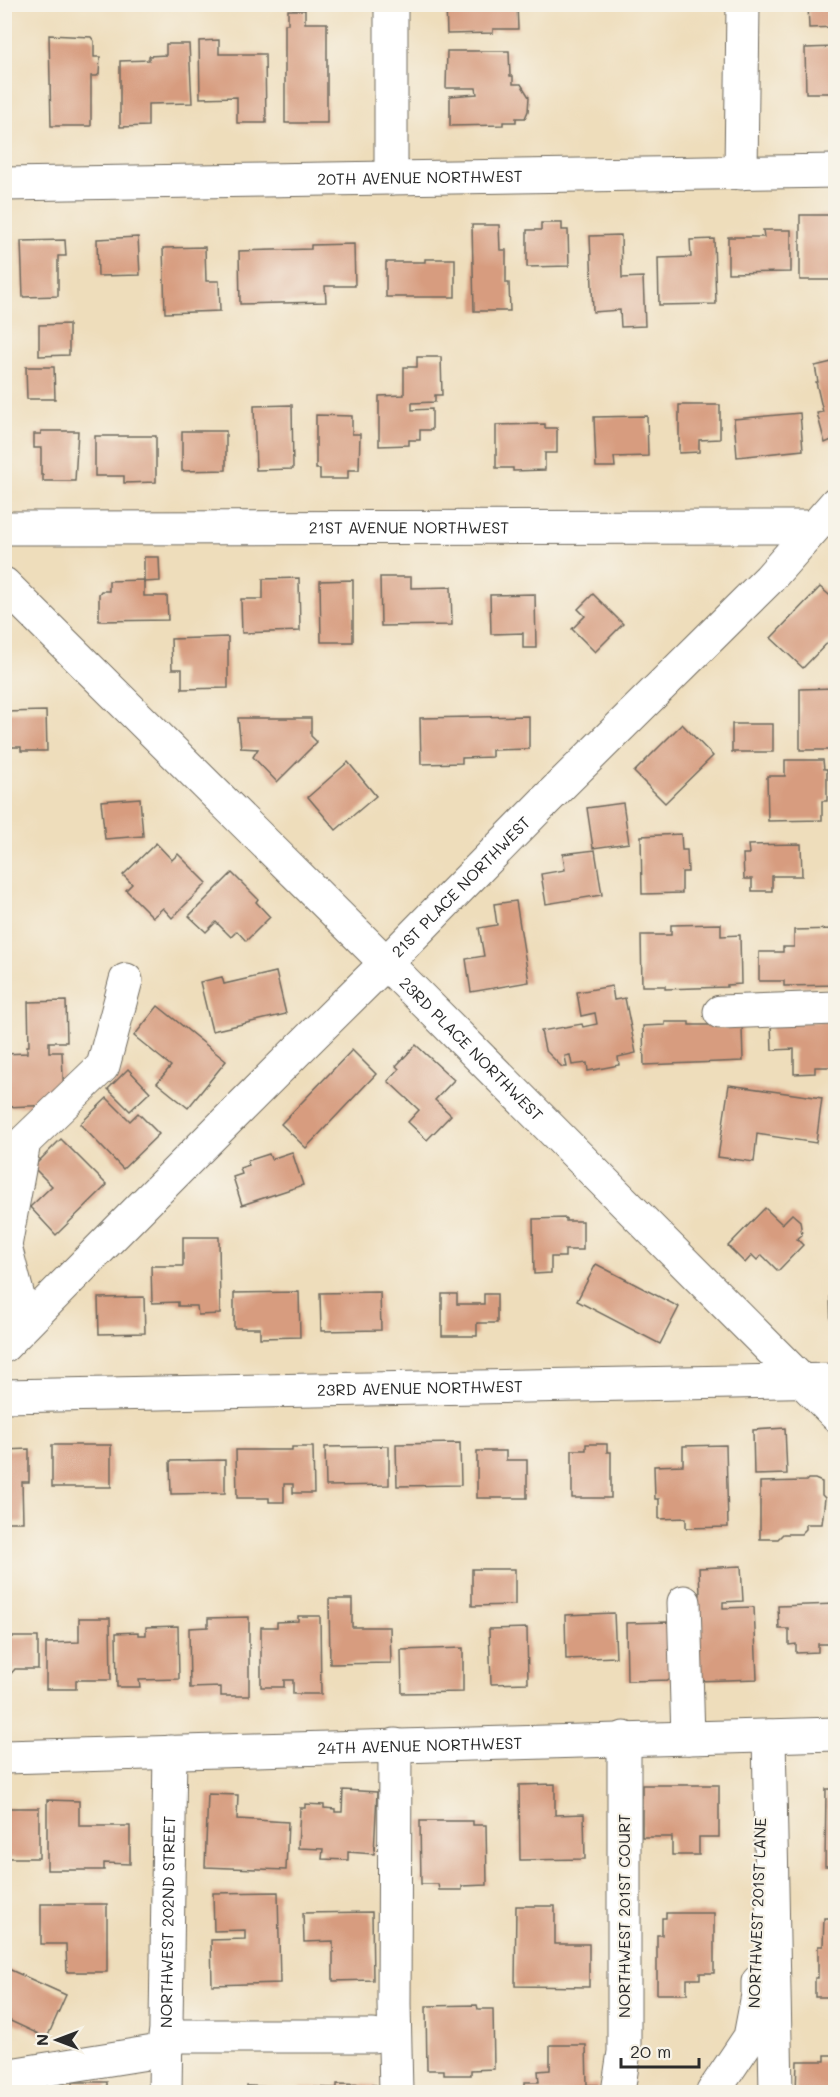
<svg xmlns="http://www.w3.org/2000/svg" width="840" height="2097" viewBox="0 0 840 2097" font-family="Mali,sans-serif">
	<style>
		.building { fill: #d79c7f }
		.lines { fill: none; stroke-linecap: round; stroke-linejoin: round }
		.minor-casing { stroke: #6f695d; stroke-width: 35 }
		.minor { stroke: #fff; stroke-width: 33 }
		.labels { text-anchor: middle; stroke-width: 4.5; stroke-linejoin: round; paint-order: stroke }
		.street-label { font-size: 16px; fill: #2b2b2b; stroke: #f7f3e8 }
	</style>
	<rect width="100%" height="100%" fill="#f7f3e8"/>
	<filter id="ink" filterUnits="userSpaceOnUse"><feTurbulence type="fractalNoise" baseFrequency=".0167" numOctaves="2"/><feDisplacementMap in="SourceGraphic" scale="12" xChannelSelector="R" yChannelSelector="G"/><feConvolveMatrix kernelMatrix="1 2 1 2 8 2 1 2 1" color-interpolation-filters="sRGB"/></filter>
	<filter id="wash" filterUnits="userSpaceOnUse"><feTurbulence type="fractalNoise" baseFrequency=".008" numOctaves="4" result="noise"/><feDisplacementMap in="SourceGraphic" scale="24" xChannelSelector="R" yChannelSelector="G"/><feGaussianBlur stdDeviation="1.35" result="paint"/><feColorMatrix in="noise" values="0 0 0 0 0 0 0 0 0 0 0 0 0 0 0 0 0 1.4 0 .05"/><feComposite in="paint" operator="in"/></filter>
	<g filter="url(#wash)">
		<rect width="100%" height="100%" fill="#edb"/>
		<g id="blocks">
			<!-- building -->
			<g class="building">
				<path d="M446,4H517L518,29H493V33L447,34Z"/>
				<path d="M808,4H836V27L809,28Z"/>
				<path d="M288,10H305V23H327V123H285V24H288Z"/>
				<path d="M49,35L91,37L94,41V57H100L99,74L97,76H91V126H51Z"/>
				<path d="M219,40V54H265L266,123H237V97L200,98L199,41Z"/>
				<path d="M166,44H189L192,103L148,104V126L120,127V61L149,60V56L166,55Z"/>
				<path d="M836,47V93H806L805,48Z"/>
				<path d="M447,51H509L510,76H513V84H521L529,97L528,111L525,118H516V122H503V125L450,126V96L477,94L476,88H446Z"/>
				<path d="M800,215H832L836,280H800Z"/>
				<path d="M541,223H562V230H568L569,266L527,267V230H541Z"/>
				<path d="M472,225H499L500,250H506V283H509L510,311H474Z"/>
				<path d="M763,230H791V272L728,273V237H764Z"/>
				<path d="M621,235L622,278L643,277L645,326L621,327L620,310L593,312L590,236Z"/>
				<path d="M138,237L140,275L98,276L97,239Z"/>
				<path d="M714,239L716,304L659,305L658,258L691,257L690,240Z"/>
				<path d="M65,240L66,256H58V296L23,297L21,241Z"/>
				<path d="M354,244L355,286H325L326,302L240,304L239,251L311,249V245Z"/>
				<path d="M205,247L206,281H219L220,311L165,313L163,248Z"/>
				<path d="M425,259H455V297H386V262H425Z"/>
				<path d="M69,324V355L39,356V325Z"/>
				<path d="M417,357H441L442,395H435V402L412,403V410L432,409V430H420V440H409V445L379,446V396L404,395V367H417Z"/>
				<path d="M836,361V438L825,443L817,413L823,412L816,382H818L815,366Z"/>
				<path d="M26,367H54L55,399H27Z"/>
				<path d="M292,405L293,469L256,470L254,406Z"/>
				<path d="M679,405H720V439L699,440V452L679,453Z"/>
				<path d="M800,413L803,450L737,457L734,419Z"/>
				<path d="M316,415L352,416V434H360L359,470H348V479H320V469H316Z"/>
				<path d="M647,416L648,456L614,457L615,467H596L594,417Z"/>
				<path d="M545,424V428H557V453H545V470L513,471V468H496V425Z"/>
				<path d="M41,431H78L75,481H43V475H41V448H34V434H41Z"/>
				<path d="M182,431H226V470L182,471Z"/>
				<path d="M95,436H156V482L124,483V476H95Z"/>
				<path d="M144,557H159L160,581L144,582Z"/>
				<path d="M380,577H411V588L451,587L452,625L381,626Z"/>
				<path d="M299,578L300,631L242,633L241,599H263V579Z"/>
				<path d="M144,580V596H167L168,620L99,621V594L101,591H109V581Z"/>
				<path d="M353,580V642H321L320,581Z"/>
				<path d="M820,587L836,601V634L803,668L771,638Z"/>
				<path d="M535,594L536,648H523V633L491,634L490,595Z"/>
				<path d="M593,594L623,624L595,652L572,629L585,616L578,609Z"/>
				<path d="M228,637V688L182,689V669H172L171,639Z"/>
				<path d="M836,688V750H800V689Z"/>
				<path d="M46,711L47,751H21V747H4V712Z"/>
				<path d="M529,716V749L492,750V757L462,758V763L421,764L420,718Z"/>
				<path d="M238,718H311V736L317,742L277,782L253,757L258,749L241,748Z"/>
				<path d="M682,724L713,756L665,803L634,772Z"/>
				<rect x="732" y="724" width="41" height="28"/>
				<path d="M785,760H823L824,769H827V801H822V820L768,821L767,776H785Z"/>
				<path d="M348,762L376,796L336,830L308,797Z"/>
				<path d="M140,798L143,836L105,839L101,801Z"/>
				<path d="M623,803L629,843L593,848L587,808Z"/>
				<path d="M681,834L682,850H687L688,872H682V893L642,894L641,836Z"/>
				<path d="M156,843L172,860L178,854L207,883L172,918L163,908L153,917L126,890L132,884L123,875Z"/>
				<path d="M801,844L802,876H772V891H752V879H744L743,854H749L748,845Z"/>
				<path d="M595,850L602,895L546,904L541,874L565,870L563,854Z"/>
				<path d="M232,873L258,899L256,902L270,917L246,941L237,931L231,937L216,922L206,932L189,916Z"/>
				<path d="M516,901L529,982L471,992L466,959L484,956L479,928L497,925L494,904Z"/>
				<path d="M721,924V936L740,935L741,984L727,985V987L665,989V986H642L641,935H671V925Z"/>
				<path d="M836,929V985L784,986V981H759V952H783V947H794V930Z"/>
				<path d="M276,972L286,1014L212,1031L200,982L222,977L224,984Z"/>
				<path d="M612,986L614,1000L625,998L636,1053L618,1057L619,1065L588,1071L587,1063L572,1065L570,1055L565,1056L567,1067H562L545,1050L541,1031L582,1024L583,1027L597,1024L595,1013L581,1016L577,992Z"/>
				<path d="M66,1001L67,1042H49V1052H62L64,1101L55,1105L5,1107L4,1054L27,1053V1046H29L28,1002Z"/>
				<path d="M158,1006L226,1061L188,1108L157,1083L171,1066L134,1036Z"/>
				<path d="M836,1021V1067H815V1073L794,1074V1049L772,1050L771,1023Z"/>
				<path d="M665,1022H689V1025H714V1028L742,1027L743,1061L644,1065L643,1026L665,1025Z"/>
				<path d="M416,1045L454,1080L435,1100L451,1115L427,1140L408,1122L419,1110L388,1081L399,1069L396,1066Z"/>
				<path d="M352,1050L376,1074L306,1148L281,1124Z"/>
				<path d="M128,1069L150,1092L130,1111L108,1089Z"/>
				<path d="M729,1085L822,1098L816,1143L757,1134L754,1162L718,1157Z"/>
				<path d="M107,1098L130,1121L138,1113L159,1134L123,1169L80,1124Z"/>
				<path d="M61,1139L107,1185L56,1235L30,1207L52,1186L33,1167Z"/>
				<path d="M292,1152L303,1185L242,1205L233,1177L242,1174L240,1168L249,1165L247,1161L269,1154L271,1159Z"/>
				<path d="M765,1208L782,1224L792,1214L800,1221L802,1235L797,1239L803,1245L778,1271L762,1255L757,1260L752,1255L745,1263L728,1246Z"/>
				<path d="M566,1218V1221H583V1250H565V1257H551V1273L534,1274L533,1219Z"/>
				<path d="M183,1237H219L220,1314L198,1315L197,1306H178V1302L152,1303L151,1266H183Z"/>
				<path d="M596,1264L679,1307L660,1344L577,1301Z"/>
				<path d="M299,1292L300,1337L260,1338V1328H234V1293Z"/>
				<path d="M380,1292L381,1330L321,1331L320,1293Z"/>
				<path d="M830,1292H836V1332H831Z"/>
				<path d="M442,1294H457V1304H484V1294H497V1323H477V1336H442Z"/>
				<path d="M144,1297L145,1333L99,1334L98,1298Z"/>
				<path d="M785,1428L787,1474L754,1475L753,1430Z"/>
				<path d="M460,1443L461,1485L397,1486L396,1444Z"/>
				<path d="M586,1444H607V1452H611V1498H572V1450H586Z"/>
				<rect x="52" y="1445" width="59" height="42"/>
				<path d="M726,1445L728,1527L686,1528V1518L659,1519V1499H655L654,1466L683,1465V1446Z"/>
				<path d="M389,1446V1485L326,1486L325,1447Z"/>
				<path d="M292,1447H313L314,1493H293V1484H284V1502H269V1498H237L236,1450H292Z"/>
				<path d="M29,1449V1482H22L23,1522H4V1450Z"/>
				<path d="M477,1451H506V1460H527V1498H477Z"/>
				<path d="M225,1460V1493L171,1494L170,1461Z"/>
				<path d="M808,1479H815L822,1482V1495L825,1498L822,1524H806V1529L801,1534H783L778,1539H760V1482L806,1481Z"/>
				<path d="M741,1566L743,1601L723,1602V1608L754,1607L757,1679L697,1681L694,1602L700,1595L699,1568Z"/>
				<path d="M472,1569H515V1605L472,1606Z"/>
				<path d="M329,1599H352V1627H390L391,1663L330,1664Z"/>
				<path d="M836,1604V1644H818V1652L796,1653V1644L789,1645V1629H779L778,1606Z"/>
				<path d="M614,1613L616,1657L566,1659L565,1615Z"/>
				<path d="M298,1616H320L321,1694H293V1680H284V1687H261V1627H277V1622L298,1621Z"/>
				<path d="M249,1617V1696H221V1687L190,1688L189,1628L208,1627V1618Z"/>
				<path d="M79,1618H110L111,1680H76V1689H46V1643L79,1642Z"/>
				<path d="M671,1622L673,1680L627,1681L626,1623Z"/>
				<path d="M178,1626L179,1679L139,1680L140,1687H117L116,1633L138,1632V1635H146V1627Z"/>
				<path d="M527,1628L528,1683L491,1684L489,1629Z"/>
				<path d="M4,1637H38V1669H15L7,1678V1693H4Z"/>
				<path d="M463,1648V1692L402,1693L401,1650Z"/>
				<path d="M555,1784V1815L584,1814L585,1859L520,1860L519,1785Z"/>
				<path d="M642,1785H719V1837H699V1855H672V1837H642Z"/>
				<path d="M826,1789H836V1866H825Z"/>
				<path d="M343,1790L377,1792L374,1854L348,1852V1860L322,1859L323,1849L298,1848L300,1808H305V1804L324,1805V1808L335,1809V1812H342Z"/>
				<path d="M208,1794L238,1795L237,1819L288,1822L286,1870L205,1867Z"/>
				<path d="M47,1800L79,1801V1826H130V1864L104,1863V1870H47Z"/>
				<rect x="4" y="1808" width="35" height="50"/>
				<path d="M420,1821H473V1825H486L487,1885L462,1886V1890H439L438,1884H421Z"/>
				<path d="M278,1892L280,1983L212,1985L211,1940L245,1939V1930L214,1931L213,1893Z"/>
				<path d="M41,1904H107V1972H67L66,1944H41Z"/>
				<path d="M516,1906H555V1944H589V1987L515,1986Z"/>
				<path d="M372,1912L373,1980L333,1981V1941L304,1942L303,1913Z"/>
				<path d="M666,1913H714V1973H700V1979H687V1994H657V1935H662V1918H666Z"/>
				<path d="M824,1918H836L834,1997H815V1978H818V1946H823Z"/>
				<path d="M4,1967L66,1995L47,2038L4,2018Z"/>
				<path d="M477,2005L478,2009H493L494,2069L471,2070V2075H444V2070H427L426,2006Z"/>
				<path d="M550,2045H586L587,2085H598V2092H525V2082H539L538,2071L550,2070Z"/>
				<path d="M825,2055H836V2092H796L797,2061H825Z"/>
				<rect x="73" y="2082" width="34" height="10"/>
				<path d="M337,2084L376,2085V2092H300V2087L337,2088Z"/>
				<path d="M247,2086L274,2087L273,2092H247Z"/>
			</g>
		</g>
	</g>
	<g filter="url(#ink)">
		<use href="#blocks" fill-opacity="0" stroke="#6f695d" stroke-width="1.5"/>
		<g class="lines">
			<!-- minor casing -->
			<g class="minor-casing">
				<g id="minor">
					<path d="M741,173L743,4"/>
					<path d="M391,178V4"/>
					<path id="s1" d="M4,184L836,171"/>
					<path id="s2" d="M4,528L813,527"/>
					<path id="s3" d="M4,584L386,963L546,800L769,579L836,503"/>
					<path d="M720,1012L836,1008"/>
					<path d="M25,1324L5,1246L24,1142L103,1066L126,980"/>
					<path id="s4" d="M4,1346C131,1217 257,1089 386,963L836,1415"/>
					<path id="s5" d="M4,1396L836,1380"/>
					<path d="M684,1602L688,1738"/>
					<path d="M769,1736L776,2092"/>
					<path d="M395,1745L394,2004L396,2092"/>
					<path id="s6" d="M4,1757L836,1734"/>
					<path d="M165,2036H373"/>
					<path d="M4,2076L166,2050"/>
					<path id="s7" d="M165,2092L170,1752"/>
					<path d="M618,2092L624,2052V1738"/>
					<path d="M713,2092L750,2037L758,1995V1982"/>
				</g>
			</g>
			<!-- minor -->
			<use href="#minor" class="minor"/>
		</g>
	</g>
	<g class="labels">
		<!-- street labels -->
		<g class="street-label">
			<text dy="6" stroke="none"><textPath href="#s1" startOffset="416">20TH AVENUE NORTHWEST</textPath></text>
			<text dy="6" stroke="none"><textPath href="#s2" startOffset="405">21ST AVENUE NORTHWEST</textPath></text>
			<text dy="6" stroke="none"><textPath href="#s3" startOffset="645">21ST PLACE NORTHWEST</textPath></text>
			<text dy="6" stroke="none"><textPath href="#s4" startOffset="662">23RD PLACE NORTHWEST</textPath></text>
			<text dy="6" stroke="none"><textPath href="#s5" startOffset="416">23RD AVENUE NORTHWEST</textPath></text>
			<text dy="6" stroke="none"><textPath href="#s6" startOffset="416">24TH AVENUE NORTHWEST</textPath></text>
			<text transform="translate(757 1913) rotate(-88)" y="6">NORTHWEST 201ST LANE</text>
			<text transform="translate(624 1916) rotate(-90)" y="6">NORTHWEST 201ST COURT</text>
			<text dy="6" stroke="none"><textPath href="#s7" startOffset="170">NORTHWEST 202ND STREET</textPath></text>
		</g>
	</g>
	<!-- margin -->
	<rect width="840" height="2097" fill="none" stroke="#f7f3e8" stroke-width="24"/>
	<!-- north arrow -->
	<g transform="translate(57 2040) rotate(270)" stroke="#f7f3e8" stroke-width="4.5" paint-order="stroke">
	<path d="M0-4.5L10 22L0 15L-10 22Z" fill="#2b2b2b"/>
	<text y="-9" font-size="16" font-weight="bold" text-anchor="middle" fill="#2b2b2b">N</text>
	</g>
	<!-- scale -->
	<path d="M621 2058v9h78v-9" fill="none" stroke="#2b2b2b" stroke-width="3"/>
	<text x="630" y="2058" font-size="18" fill="#2b2b2b" stroke="#f7f3e8" stroke-width="4.5" paint-order="stroke">20 m</text>
</svg>
